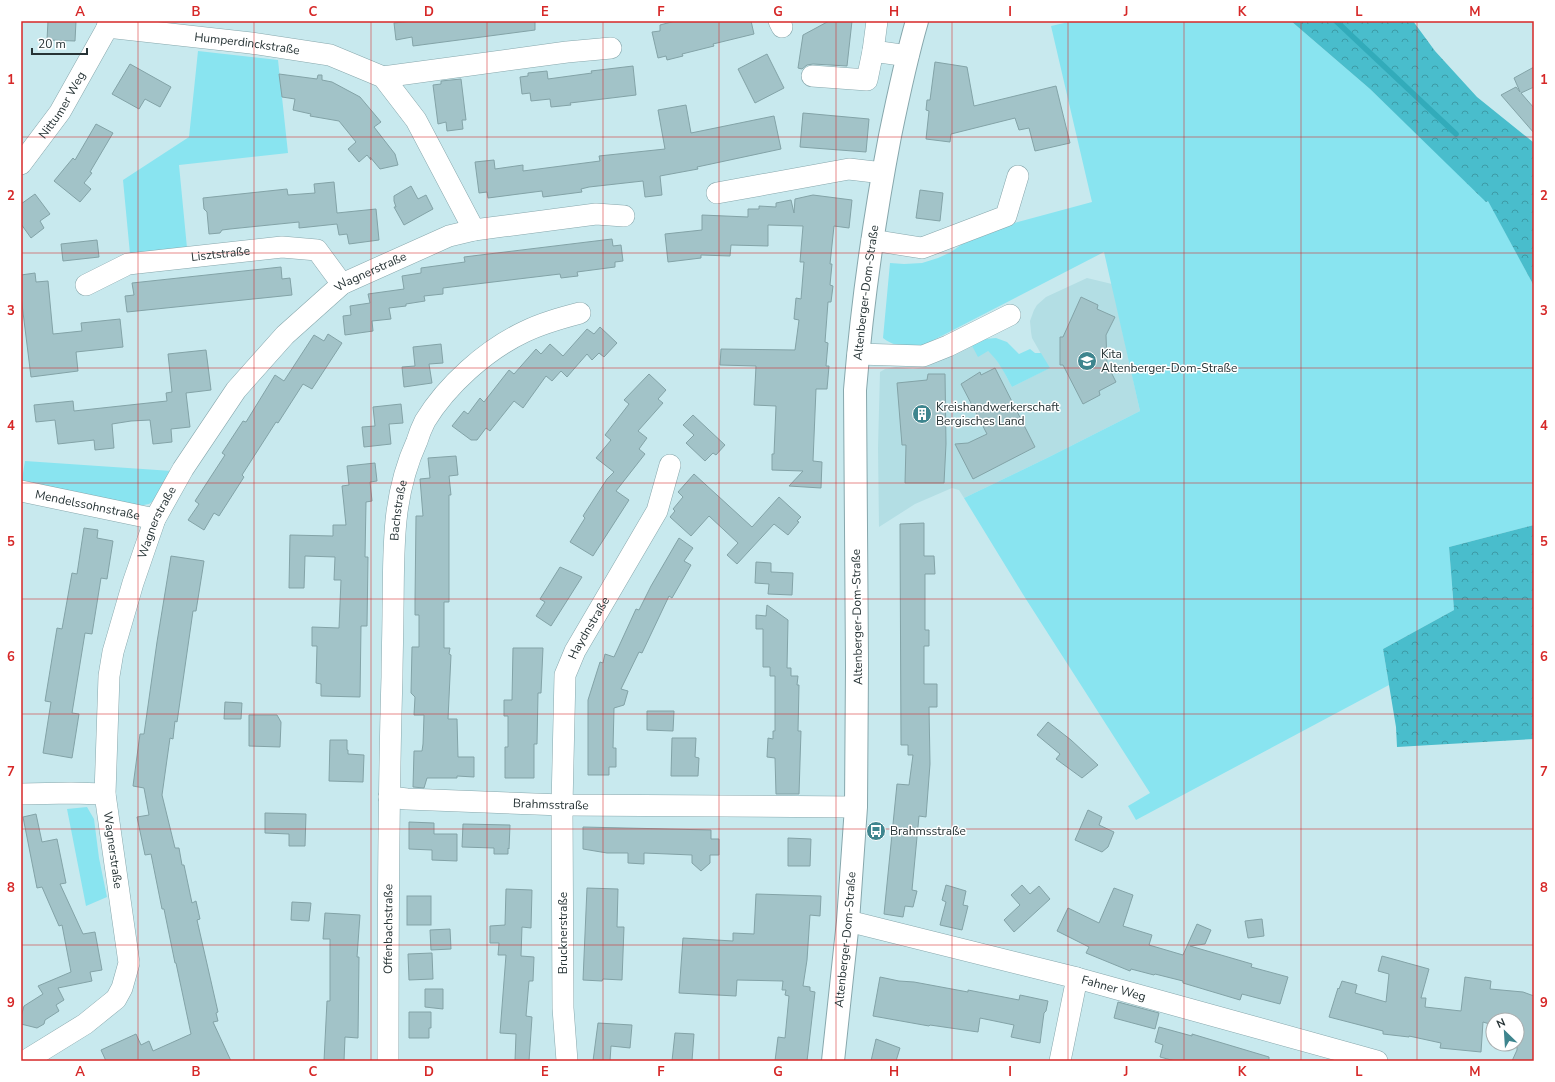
<svg xmlns="http://www.w3.org/2000/svg" width="1555" height="1082" viewBox="0 0 1555 1082" font-family="'Nunito Sans',sans-serif">
	<style>
		.built { fill: #b3dee4 }
		.green { fill: #89e4f0 }
		.forest { fill: url(#forest-crowns) }
		.lines { fill: none; stroke-linecap: round; stroke-linejoin: round }
		.stream { stroke: #32abba; stroke-width: 5.5 }
		.building { fill: #a2c3c8; stroke: #83a3a7 }
		.minor-casing { stroke: #87a7ac; stroke-width: 22 }
		.major-casing { stroke: #87a7ac; stroke-width: 24 }
		.minor { stroke: #fff; stroke-width: 21 }
		.major { stroke: #fff; stroke-width: 22 }
		.grid { fill: none; stroke: #d62828; stroke-width: 1; stroke-opacity: 0.55 }
		.labels { text-anchor: middle; stroke-width: 3; stroke-linejoin: round; paint-order: stroke }
		.street-label { font-size: 12px; fill: #263335; stroke: #fff }
		.poi-label { font-size: 12px; fill: #263335; stroke: #fff; text-anchor: start }
		.neatline { fill: none; stroke: #d62828; stroke-width: 1.5 }
		.grid-label { font-size: 13px; text-anchor: middle; font-weight: bold; fill: #d62828 }
	</style>
	<defs>
		<pattern id="forest-crowns" width="20" height="18" patternUnits="userSpaceOnUse"><rect width="20" height="18" fill="#49bdcc"/><path d="M2 6a3 3 0 1 1 6 0M12 15a3 3 0 1 1 6 0" fill="none" stroke="#3d9aa6"/></pattern>
	</defs>
	<rect width="100%" height="100%" fill="#c8e9ee"/>
	<!-- built -->
	<path class="built" d="M1087,278L1112,284L1140,411L1049,457L964,498L959,490L952,488L915,504L879,527L878,448L880,372L885,369L896,367L913,369L928,366L971,344L988,351L993,355L1001,366L1012,387L1049,368L1032,338L1031,332L1030,321L1034,310L1037,305L1046,297Z"/>
	<!-- green -->
	<g class="green">
		<path d="M1073,21H1291L1370,89L1486,201L1488,200L1534,286V525L1449,547L1454,610L1383,649L1389,685L1136,820L1128,806L1150,793L1024,596L964,498L1049,457L1140,411L1104,252L924,345C909,349 895,347 883,338L890,263L904,264L922,263L938,258L951,252L965,242L996,228L1092,202L1051,26Z"/>
		<path d="M198,51L278,60L288,153L179,165L187,248L130,254L123,180L189,137Z"/>
		<path d="M996,338L1007,342L1019,354L1030,349L1035,353H1041L1050,368L1012,387C1005,374 999,361 988,351L978,357L971,344L984,339Z"/>
		<path d="M25,461L172,471L153,501L149,504L138,506L21,485Z"/>
		<path d="M87,807L94,819L99,858L107,897L86,906L67,809Z"/>
	</g>
	<!-- forest -->
	<g class="forest">
		<path d="M1291,21H1413L1435,51L1477,97L1533,142L1534,286L1488,201L1486,202L1370,89Z"/>
		<path d="M1534,525V739L1397,747L1396,727L1383,649L1454,610L1449,547Z"/>
	</g>
	<g class="lines">
		<!-- stream -->
		<path class="stream" d="M1336,21L1456,134"/>
	</g>
	<!-- building -->
	<g class="building">
		<path d="M48,21H76L75,41L47,40Z"/>
		<path d="M413,21H535V30L413,46L412,37L396,40L394,23Z"/>
		<path d="M675,21H751L754,34L713,44L714,46L682,54L683,56L667,60L666,56L658,58L652,32L660,31V25Z"/>
		<path d="M829,21H852L847,66L813,64L807,65L802,69L798,68L803,35Z"/>
		<path d="M767,54L784,88L755,103L738,69Z"/>
		<path d="M935,62L967,67L974,106L1056,86L1070,143L1035,151L1029,128L1019,130L1015,118L951,134L950,142L926,139L929,111L926,110L927,100H930Z"/>
		<path d="M130,64L171,87L160,107L145,99L139,109L112,94Z"/>
		<path d="M633,66L636,95L570,103L571,105L551,107L550,99L531,101L530,93L522,94L520,77L528,76V73L547,71L548,79L592,73L591,71Z"/>
		<path d="M1534,67V87L1521,93L1534,108V133L1501,95L1516,87L1520,92L1514,78Z"/>
		<path d="M279,74L317,79L318,75H322V80L332,82L360,97L381,122L374,127L395,154L398,165L380,169L370,157L371,160L367,155L359,162L348,149L356,142L339,121L310,116L311,114L293,110L295,99L282,97Z"/>
		<path d="M461,79L466,120H462L463,129L447,131L446,122L438,124L433,85L441,84V81Z"/>
		<path d="M686,105L691,133L774,116L781,149L697,167L698,169L660,176L662,195L645,197L643,181L589,187L581,189L582,192L543,197L542,191L488,198L487,192L479,193L475,162L494,160L495,169L523,165V171L600,161L599,156L665,149L658,110Z"/>
		<path d="M803,113L869,119L866,152L800,147Z"/>
		<path d="M96,124L113,133L90,172L92,173L84,183L91,189L80,202L54,181L73,158L75,160Z"/>
		<path d="M334,182L337,213L376,209L379,240L349,244L347,234L339,235L337,224L299,228V222L230,229L222,230L220,233L209,234L207,212L204,209L203,198L287,189L288,195L315,193L314,184Z"/>
		<path d="M411,186L418,199L426,195L433,209L404,225L394,207H396L394,201V196Z"/>
		<path d="M920,190L943,193L940,221L916,218Z"/>
		<path d="M35,194L50,214L40,221L44,228L31,238L21,224V204Z"/>
		<path d="M813,195L852,200L849,228L834,226L830,264H832L830,285L833,286L831,302H828L825,342L828,343L826,366H829L827,389H816L813,461L822,462L821,488L789,486L803,471L772,470V454H774L776,406L754,405L756,366L720,365L721,349L795,350L799,320L794,319L796,298L801,299L804,262H800L803,226L768,225V246L731,245L730,256L701,255V258L668,262L665,234L702,230V215L748,217V209H759V206L776,207V203L791,200L794,213L795,199Z"/>
		<path d="M612,239L613,246L621,245L623,261L615,262V267L577,272L578,276L569,277L561,278L560,274L443,288V294L424,296L425,301L406,304V306L389,308L391,319L372,321L373,331L345,335L343,316L351,315L350,306L370,303L368,294L404,289L402,276L421,273V268L465,262L464,257Z"/>
		<path d="M97,240L99,257L63,261L61,244Z"/>
		<path d="M281,267L282,279L290,278L292,295L127,312L125,296L134,295L132,283Z"/>
		<path d="M35,273L36,282L48,281L53,334L82,331L81,323L120,319L123,347L76,352L78,371L31,377L21,296V275Z"/>
		<path d="M1081,297L1098,305L1097,309L1115,317L1106,335L1107,364L1116,382L1099,391L1100,395L1083,404L1063,365H1060V337H1063Z"/>
		<path d="M600,327L617,343L604,357L599,353L592,360L587,354L567,377L561,371L552,381L546,376L523,408L514,401L490,431L486,428L477,440H471L452,426L464,411L468,414L480,398L484,402L509,370L514,374L536,349L541,354L550,344L563,356L587,329L594,334Z"/>
		<path d="M328,334L342,343L312,389L303,384L278,423L276,422L242,475L244,477L219,516L214,513L204,530L188,520L199,504L195,501L225,455L222,453L243,421L246,422L275,375L284,381L314,335L324,341Z"/>
		<path d="M441,344L443,363L429,364L432,383L404,387L402,367L415,366L413,347Z"/>
		<path d="M206,350L211,390L186,393L190,427L171,429L172,442L153,444L150,420L131,421L112,424L114,448L95,450L94,440L58,444L55,420L36,422L34,405L73,401L74,411L167,401L166,393L172,392L168,354Z"/>
		<path d="M995,368L1035,447L973,479L955,444L968,443L987,434L961,384L980,372L981,375Z"/>
		<path d="M649,374L666,390L658,399L663,403L638,431L647,438L639,449L645,454L616,491L629,500L593,556L570,542L585,518L583,516L607,479L614,472L596,458L611,440L605,435L629,404L624,400Z"/>
		<path d="M928,374H945L946,444L944,483H905L906,445H902L897,383L927,380Z"/>
		<path d="M401,404L403,423L389,424L391,444L364,447L362,427L375,426L373,407Z"/>
		<path d="M693,415L725,445L716,455L713,453L705,461L686,443L694,435L683,425Z"/>
		<path d="M456,456L458,475L449,476L451,495H449V602H444V648H450L449,654L451,655L448,719H457L458,757H474V777L457,776V778H427L424,788L413,787L414,751H422L423,744L424,715H414L415,697L411,693L412,647H419V615H415V601L416,516H423L420,479L430,478L428,458Z"/>
		<path d="M375,463L377,481L370,482L372,501L366,502L365,557H368L367,626H361L360,697L321,696V684L316,683L317,646H312V627L339,628L341,580H334L335,557L305,556L304,588H289L290,535L333,536V525H346L342,486L349,485L347,466Z"/>
		<path d="M694,474L752,527L779,497L801,517L797,521L799,522L788,535L774,524L737,564L727,555L738,543L709,516L691,536L670,517L675,511L673,509L683,497L678,492Z"/>
		<path d="M924,523V556H934L935,574H925V630H929V646H924V684H937V707H929L930,764L926,817L919,816L912,890L917,891L913,907L905,906L903,917L884,914L897,784L909,785L913,755H908V745H901L900,524Z"/>
		<path d="M84,528L98,530L97,538L113,541L107,579L101,578L92,634L85,633L72,713L79,714L72,758L43,753L51,702L45,701L57,628L62,629L72,573L77,574Z"/>
		<path d="M679,538L693,548L684,561L691,565L672,598L669,596L642,653L639,652L621,689L628,691L624,705L614,708L613,748H616V767H609V775H588V700L600,662L603,663L605,654L614,657L636,609L639,610L651,586Z"/>
		<path d="M171,556L204,561L196,611H193L177,722L175,721L173,739L170,738L162,795L175,848H179L182,865H184L192,903L196,901L200,919L197,920L218,1012L216,1013L218,1021L213,1022L231,1061H106L101,1050L136,1034L141,1045L149,1041L153,1051L191,1034L176,963H175L164,909H162L151,854L145,855L137,817L149,815L144,788L133,786L140,734H144L157,642Z"/>
		<path d="M756,562L771,563V572L793,573L792,595L768,594L769,584L755,583Z"/>
		<path d="M560,567L582,577L551,626L536,616L545,602L540,599Z"/>
		<path d="M767,605L788,620L787,668H791V676H798L797,685H799L798,731H801L799,794H776L775,758L767,757L768,738L773,739V731H775V676H770V667H763V629H756V615L766,616Z"/>
		<path d="M513,648H543L541,693H538L537,744H534V778H505V747H508V716H504V700H512Z"/>
		<path d="M225,702L242,703L241,719H224Z"/>
		<path d="M647,711H674L673,731L647,730Z"/>
		<path d="M249,715H277L281,722L280,747L249,746Z"/>
		<path d="M1048,722L1071,740L1098,765L1082,778L1056,759L1060,754L1037,735Z"/>
		<path d="M672,738H696L695,757L699,758L698,776H671Z"/>
		<path d="M330,740H347V750H348V754L364,755L363,782L329,781Z"/>
		<path d="M1088,810L1102,817L1099,825L1114,832L1108,847L1102,852L1075,840Z"/>
		<path d="M265,813L306,814L305,846H289V834L265,833Z"/>
		<path d="M36,814L42,842L57,839L66,883L60,884L83,934L95,932L102,970L90,972L92,981L58,988L64,1000L56,1005L59,1011L45,1020L44,1024L37,1028L21,1024V1017L24,1006L43,994L38,986L71,972L62,925L59,926L42,887L37,888L23,817Z"/>
		<path d="M409,822L434,823V834H457V861L432,860V850L409,849Z"/>
		<path d="M463,824L510,825L509,849L508,848V854H494V848L462,847Z"/>
		<path d="M583,827L711,830V839H719V855H710V863L701,871L692,863V855L644,853V864L628,863V853H607L583,849Z"/>
		<path d="M788,838L811,839L810,866H788Z"/>
		<path d="M946,885L966,891L963,905L968,906L962,930L940,925L946,902L942,900Z"/>
		<path d="M1022,885L1030,894L1039,886L1050,899L1014,932L1004,920L1020,905L1011,895Z"/>
		<path d="M587,888L618,889L617,927H624L622,980L603,979L602,981L583,980Z"/>
		<path d="M1114,888L1133,895L1123,926L1152,935L1149,945L1183,955L1197,924L1211,930L1205,944L1190,946L1252,964L1251,967L1288,977L1280,1004L1242,994L1240,1000L1183,983V981L1155,974L1154,975L1131,969L1130,971L1086,953L1089,947L1057,931L1068,908L1099,923Z"/>
		<path d="M506,889L532,890L531,928L522,927L521,956L534,957L533,981H529L526,1016L532,1017L529,1061H515L516,1034L500,1033L506,955H498L499,943H490V926L505,925Z"/>
		<path d="M756,894L821,896L820,916L810,915L807,960L803,986L810,987V991L815,992L807,1061H775L778,1037L785,1038L789,996L785,995L786,990H782L783,981L737,980L736,996L679,993L683,938L733,941V933L754,934Z"/>
		<rect x="407" y="896" width="24" height="29"/>
		<path d="M292,902L311,903L309,921L291,920Z"/>
		<path d="M325,913L360,915L357,957H359L358,1038L345,1037L344,1061H324L327,1001H330V939H323Z"/>
		<path d="M1262,919L1264,936L1248,938L1245,921Z"/>
		<path d="M450,929L451,949L431,950L430,930Z"/>
		<path d="M432,953L433,979L409,980L408,954Z"/>
		<path d="M1382,956L1429,969L1421,998H1426L1425,1007L1461,1011L1465,977L1491,981L1490,989L1523,992L1534,996V1061H1512L1517,1050V1020H1493V1025L1483,1022L1481,1052L1440,1048L1441,1043L1409,1036V1037L1383,1034V1031L1329,1017L1338,988L1339,989L1342,981L1357,985L1355,993L1386,1002L1389,974L1378,971Z"/>
		<path d="M880,977L899,981L914,982L968,992V990L1019,1000L1020,995L1048,1001L1046,1011L1044,1013L1040,1043L1011,1037L1014,1025L980,1018L978,1032L930,1025L929,1026L873,1016Z"/>
		<path d="M425,989H443V1009L425,1007Z"/>
		<path d="M1118,1002L1159,1013L1155,1029L1114,1018Z"/>
		<path d="M409,1012H431V1028H429V1038H409Z"/>
		<path d="M598,1023L632,1025L630,1048L611,1046L610,1061H593Z"/>
		<path d="M1159,1027L1192,1036V1034L1269,1057V1061H1175L1160,1057L1163,1045L1155,1042Z"/>
		<path d="M675,1033L694,1034L692,1061H672Z"/>
		<path d="M876,1039L900,1048L896,1061H871Z"/>
	</g>
	<g class="lines">
		<!-- minor casing -->
		<g class="minor-casing">
			<g id="minor">
				<path d="M779,21L782,27"/>
				<path id="s1" d="M107,27L251,43L330,55L383,77L416,120L474,230"/>
				<path d="M873,51L877,21"/>
				<path d="M812,76L867,80L873,51L908,56"/>
				<path d="M383,77L567,52L611,48"/>
				<path id="s2" d="M21,164L60,112L111,21"/>
				<path d="M717,193L849,169L883,173"/>
				<path d="M872,240L922,248L1006,216L1018,176"/>
				<path id="s3" d="M86,285L128,264L282,247L317,250L342,284"/>
				<path d="M858,354L923,356L948,346L1010,315"/>
				<path id="s4" d="M21,491L155,519"/>
				<path d="M21,794L71,793L105,794"/>
				<path id="s5" d="M389,797L407,799L562,805L856,807"/>
				<path id="s6" d="M848,921L1077,978L1377,1061"/>
				<path id="s7" d="M25,1061L85,1024L116,999L122,988L129,963L105,794L109,676L113,652L133,583L155,519L183,469L236,390L285,335L342,284L449,236L474,230L596,214L624,216"/>
				<path id="s8" d="M388,1061C388,933 388,805 392,677C392,655 393,632 393,610C394,549 391,498 417,441C419,434 422,427 425,421C447,385 486,350 524,332C542,323 561,318 580,313"/>
				<path id="s9" d="M567,1061L563,1008L562,805L565,675L575,651L657,511L670,465"/>
				<path d="M1060,1061L1077,978"/>
			</g>
		</g>
		<!-- major casing -->
		<g class="major-casing">
			<g id="major">
				<path id="s10" d="M833,1061L848,921L856,807L857,666L855,390C862,305 874,220 890,136C898,97 906,59 917,21"/>
			</g>
		</g>
		<!-- minor -->
		<use href="#minor" class="minor"/>
		<!-- major -->
		<use href="#major" class="major"/>
	</g>
	<!-- grid -->
	<path class="grid" d="M138,21V1061M254,21V1061M371,21V1061M487,21V1061M603,21V1061M719,21V1061M836,21V1061M952,21V1061M1068,21V1061M1184,21V1061M1301,21V1061M1417,21V1061M21,137H1534M21,253H1534M21,368H1534M21,483H1534M21,599H1534M21,714H1534M21,829H1534M21,945H1534"/>
	<!-- icons -->
	<defs>
		<g id="school-disc" transform="scale(1)"><circle r="9.5" fill="#3e858e" stroke="#fff"/><path d="M0-5L7-2L0 1L-7-2ZM-4 1L0 2.5L4 1V4Q0 6-4 4Z" fill="#fff"/></g>
		<g id="building-disc" transform="scale(1)"><circle r="9.5" fill="#3e858e" stroke="#fff"/><path d="M-4-6H4V6H1V3H-1V6H-4ZM-2.5-4.3h1.7v1.8h-1.7ZM.8-4.3h1.7v1.8H.8ZM-2.5-1h1.7V.8h-1.7ZM.8-1h1.7V.8H.8Z" fill="#fff"/></g>
		<g id="bus-disc" transform="scale(1)"><circle r="9.5" fill="#3e858e" stroke="#fff"/><path d="M-5-6H5V4H4V6H2V4H-2V6H-4V4H-5ZM-3.5-4V0h7V-4ZM-3.5 1.2v1.5H-2V1.2ZM2 1.2v1.5H3.5V1.2Z" fill="#fff"/></g>
	</defs>
	<g fill-rule="evenodd">
		<use href="#school-disc" x="1087" y="361"/>
		<use href="#building-disc" x="922" y="414"/>
		<use href="#bus-disc" x="876" y="831"/>
	</g>
	<g class="labels">
		<!-- street labels -->
		<g class="street-label">
			<text dy="4" stroke="none"><textPath href="#s1" startOffset="141">Humperdinckstraße</textPath></text>
			<text dy="4" stroke="none"><textPath href="#s2" startOffset="72">Nittumer Weg</textPath></text>
			<text dy="4" stroke="none"><textPath href="#s3" startOffset="140">Lisztstraße</textPath></text>
			<text dy="4" stroke="none"><textPath href="#s7" startOffset="935">Wagnerstraße</textPath></text>
			<text dy="4" stroke="none"><textPath href="#s10" startOffset="770">Altenberger-Dom-Straße</textPath></text>
			<text dy="4" stroke="none"><textPath href="#s4" startOffset="68">Mendelssohnstraße</textPath></text>
			<text dy="4" stroke="none"><textPath href="#s8" startOffset="551">Bachstraße</textPath></text>
			<text dy="4" stroke="none"><textPath href="#s7" startOffset="599">Wagnerstraße</textPath></text>
			<text transform="translate(857 617) rotate(-91)" y="4">Altenberger-Dom-Straße</text>
			<text dy="4" stroke="none"><textPath href="#s9" startOffset="439">Haydnstraße</textPath></text>
			<text dy="4" stroke="none"><textPath href="#s5" startOffset="162">Brahmsstraße</textPath></text>
			<text transform="translate(113 850) rotate(82)" y="4">Wagnerstraße</text>
			<text dy="4" stroke="none"><textPath href="#s8" startOffset="132">Offenbachstraße</textPath></text>
			<text transform="translate(563 933) rotate(-90)" y="4">Brucknerstraße</text>
			<text dy="4" stroke="none"><textPath href="#s10" startOffset="122">Altenberger-Dom-Straße</textPath></text>
			<text dy="4" stroke="none"><textPath href="#s6" startOffset="274">Fahner Weg</textPath></text>
		</g>
		<!-- poi labels -->
		<g class="poi-label">
			<text x="1101" y="358">Kita<tspan x="1101" dy="14">Altenberger-Dom-Straße</tspan></text>
			<text x="936" y="411">Kreishandwerkerschaft<tspan x="936" dy="14">Bergisches Land</tspan></text>
			<text x="890" y="835">Brahmsstraße</text>
		</g>
	</g>
	<!-- border -->
	<rect width="1555" height="1082" fill="none" stroke="#ffffff" stroke-width="44"/>
	<!-- north arrow -->
	<g transform="translate(1505 1032) rotate(335)"><circle r="19" fill="#ffffff" stroke="#a8adae"/>
	<path d="M0-3L7 15L0 10L-7 15Z" fill="#3e858e"/>
	<text y="-6" font-size="11" font-weight="bold" text-anchor="middle" fill="#263335">N</text>
	</g>
	<!-- scale -->
	<path d="M32 48v6h55v-6" fill="none" stroke="#263335" stroke-width="2"/>
	<text x="38" y="48" font-size="12" fill="#263335" stroke="#ffffff" stroke-width="3" paint-order="stroke">20 m</text>
	<rect x="22" y="22" width="1511" height="1038" class="neatline"/>
	<g class="grid-label">
		<text x="80" y="16">A</text>
		<text x="196" y="16">B</text>
		<text x="313" y="16">C</text>
		<text x="429" y="16">D</text>
		<text x="545" y="16">E</text>
		<text x="661" y="16">F</text>
		<text x="778" y="16">G</text>
		<text x="894" y="16">H</text>
		<text x="1010" y="16">I</text>
		<text x="1126" y="16">J</text>
		<text x="1242" y="16">K</text>
		<text x="1359" y="16">L</text>
		<text x="1475" y="16">M</text>
		<text x="11" y="84">1</text>
		<text x="1544" y="84">1</text>
		<text x="11" y="200">2</text>
		<text x="1544" y="200">2</text>
		<text x="11" y="315">3</text>
		<text x="1544" y="315">3</text>
		<text x="11" y="430">4</text>
		<text x="1544" y="430">4</text>
		<text x="11" y="546">5</text>
		<text x="1544" y="546">5</text>
		<text x="11" y="661">6</text>
		<text x="1544" y="661">6</text>
		<text x="11" y="776">7</text>
		<text x="1544" y="776">7</text>
		<text x="11" y="892">8</text>
		<text x="1544" y="892">8</text>
		<text x="11" y="1007">9</text>
		<text x="1544" y="1007">9</text>
		<text x="80" y="1076">A</text>
		<text x="196" y="1076">B</text>
		<text x="313" y="1076">C</text>
		<text x="429" y="1076">D</text>
		<text x="545" y="1076">E</text>
		<text x="661" y="1076">F</text>
		<text x="778" y="1076">G</text>
		<text x="894" y="1076">H</text>
		<text x="1010" y="1076">I</text>
		<text x="1126" y="1076">J</text>
		<text x="1242" y="1076">K</text>
		<text x="1359" y="1076">L</text>
		<text x="1475" y="1076">M</text>
	</g>
</svg>
